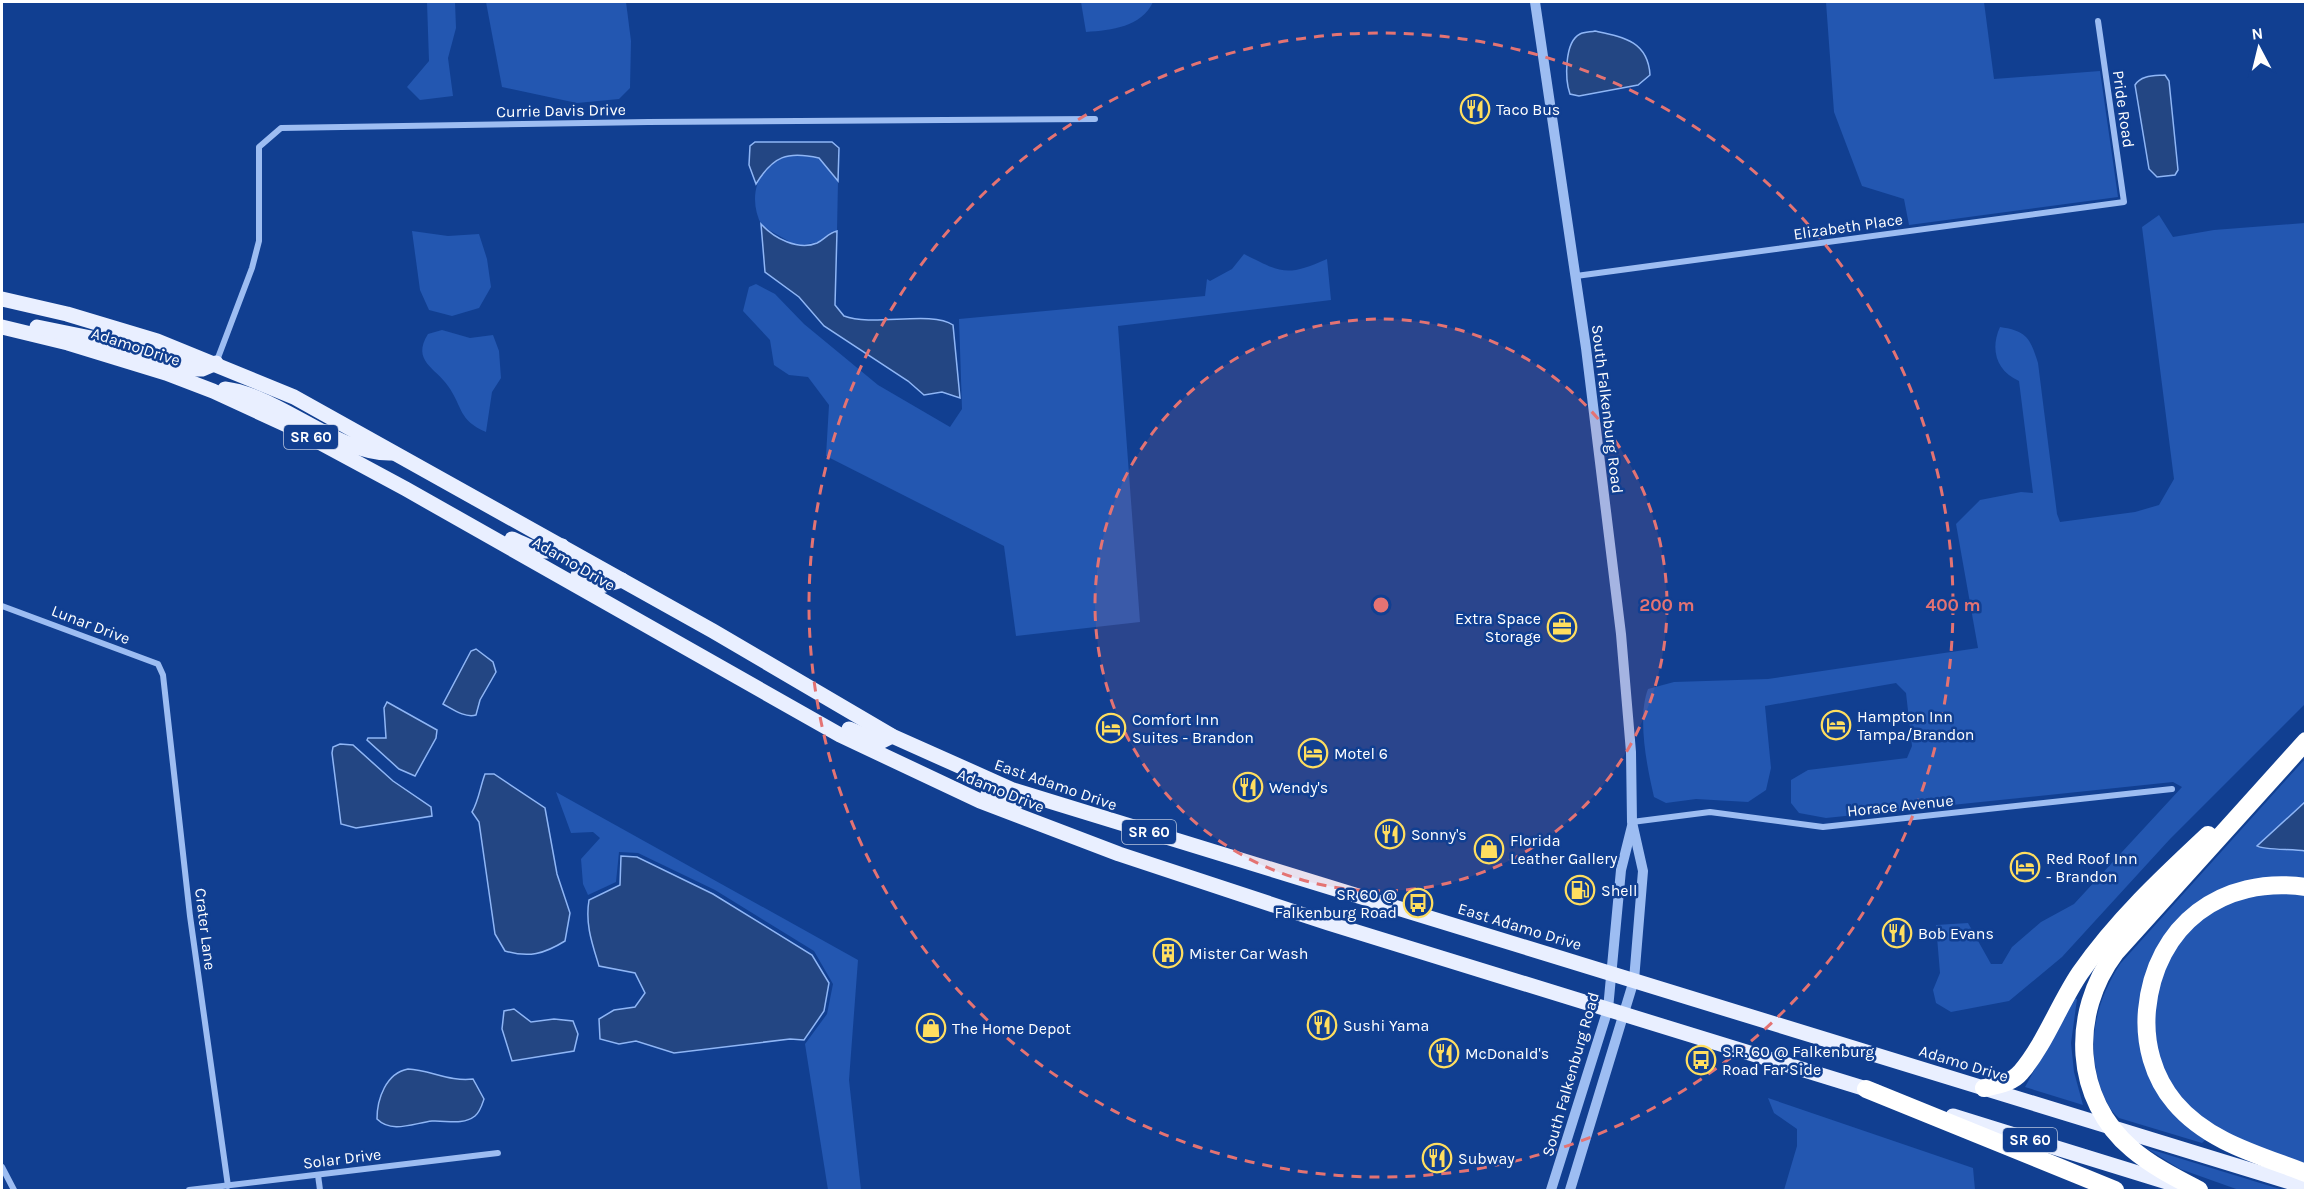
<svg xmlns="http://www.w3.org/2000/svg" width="2307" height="1192" viewBox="0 0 2307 1192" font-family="Karla,sans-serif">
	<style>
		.green { fill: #2357b1 }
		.water { fill: #234683; stroke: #8fb6f6; stroke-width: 1.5 }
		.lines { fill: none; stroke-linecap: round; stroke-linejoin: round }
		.minor { stroke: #9dbdf2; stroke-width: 6 }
		.tertiary { stroke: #9dbdf2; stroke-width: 10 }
		.primary { stroke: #e9efff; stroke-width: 15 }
		.motorway { stroke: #fff; stroke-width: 18 }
		.ring { fill: none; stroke: #e47373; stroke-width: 3; stroke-dasharray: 10 8 }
		.labels { text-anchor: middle; stroke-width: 5; stroke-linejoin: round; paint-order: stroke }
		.shield { fill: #113f91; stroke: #b8c5de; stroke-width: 1.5 }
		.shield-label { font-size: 15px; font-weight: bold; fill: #fff }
		.poi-label { font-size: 16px; fill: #fff; stroke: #113f91; text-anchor: start }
		.street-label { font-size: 16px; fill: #fff; stroke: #113f91 }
		.centre { fill: #e47373; stroke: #113f91; stroke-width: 3 }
		.ring-label { font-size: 18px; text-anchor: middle; font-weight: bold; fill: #e47373; stroke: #113f91; stroke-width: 5; stroke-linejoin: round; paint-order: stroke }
	</style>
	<rect width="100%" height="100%" fill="#113f91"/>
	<!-- green -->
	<g class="green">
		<path d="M427,2H455L456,28L448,58L453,96L420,100L407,87L429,61Z"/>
		<path d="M486,2H626L631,41L630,88L619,99L577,103L502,87Z"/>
		<path d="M1081,2H1153C1141,27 1112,30 1086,32Z"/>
		<path d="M1826,2H1984L1994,79L2100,71L2118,197L1909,225L1904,199L1862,186L1834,112Z"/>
		<path d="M793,155L819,158L838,181L837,231L831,232L818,242L797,246L762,226C746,196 758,161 793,155Z"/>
		<path d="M2159,215L2173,237L2214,230L2305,223V704L2170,839L2062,957L2009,1001L1951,1012L1936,1003L1933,990L1940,973L1936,925L1968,923L1991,964H2002L2012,947L2041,922L2074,904L2182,787L2173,782L1826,818L1799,813L1791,803V780L1808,770L1907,758L1912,746L1906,693L1896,683L1765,706L1771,768L1766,790L1748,802L1696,799L1666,803L1654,797C1647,767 1637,718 1648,689L1674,682L1768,679L1978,648L1956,524L1980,500L2021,492L2033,493L2019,381C1996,371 1990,349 2000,327C2027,331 2030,338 2038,363L2057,514L2060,522L2135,512L2159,505L2174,479L2142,227Z"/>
		<path d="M412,231L448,236L479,234L487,259L491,287L479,308L452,316L429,310L420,290Z"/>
		<path d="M1244,254C1282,273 1286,277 1327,259L1331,300L1118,326L1140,622L1016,636L1004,546L826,456L829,405L808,377L789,375L774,365L770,340L743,311L749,287L756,284L775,294L804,324L878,385L950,427L962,409L959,319L1205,296L1207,279L1210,281L1232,269Z"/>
		<path d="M442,330L470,338L493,335L499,351L501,378L492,392L486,432C458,420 463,407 448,386C436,368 411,361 428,334Z"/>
		<path d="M2305,759V802L2257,846C2263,850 2294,849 2305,851V881L2294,879L2179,922L2143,1042L2208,1137L2202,1143L2119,1118C2109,1110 2104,1097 2100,1086C2086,1042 2096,1002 2120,964Z"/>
		<path d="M556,792L858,960L849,1080L861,1190H828L805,1044L827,1014L833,984L814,951L715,890L638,853L619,852L616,882L588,895L583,884L581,859L600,838L593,832L571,833Z"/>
		<path d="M2305,890V1168L2250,1147L2183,1106L2156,1057L2154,985L2189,925L2247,892Z"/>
		<path d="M2074,998L2077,999L2071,1043L2074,1072L2083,1105L2025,1087Z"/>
		<path d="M1768,1098L1973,1168L1975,1190H1784L1797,1146V1129L1774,1113Z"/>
		<path d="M2146,1148L2283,1190H2239L2180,1169Z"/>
	</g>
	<!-- water -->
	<g class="water">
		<path d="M1595,31C1623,37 1648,41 1650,75L1638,85L1579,96L1570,94C1565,80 1564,42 1580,34C1584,32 1591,32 1595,31Z"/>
		<path d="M2165,75L2169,81L2178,170L2175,175L2157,177L2149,169L2135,85C2141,75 2154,76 2165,75Z"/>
		<path d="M755,142H832L839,148L838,181L819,158C787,151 773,156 756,184L749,165L750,146Z"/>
		<path d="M761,224C774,238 798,251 817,243C825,239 828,233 837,231L835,305L844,316C873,327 931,310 953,325L960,398L942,392L924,395L908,381L824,326L799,297L765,272Z"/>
		<path d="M476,649L493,662L496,672L480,700L476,715C465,718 454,710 443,704L471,651Z"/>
		<path d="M387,702L437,730L436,738L415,776L399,769L367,740L368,738H386L384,708Z"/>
		<path d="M340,744L353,745L393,781L431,807L432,816L356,828L341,824L332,753L333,747Z"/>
		<path d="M485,774H494L545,808L557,874L570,913L565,941C544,954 529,958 505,951L495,934L479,822L472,812C479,800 480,787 485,774Z"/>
		<path d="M2305,802V851C2294,849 2263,850 2257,846Z"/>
		<path d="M621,856L637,857L713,894L812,955L829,983L824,1011L804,1040L790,1039L674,1053L636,1041L619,1044L600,1039L599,1019L614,1010L635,1007L645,993L635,973L599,966C592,943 585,924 589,900L620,885Z"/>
		<path d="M514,1009L531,1022L554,1019L573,1021L578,1034L574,1051L512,1061L502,1029L504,1011Z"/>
		<path d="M408,1069C430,1070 450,1082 473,1079L484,1099C482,1105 480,1112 475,1116C462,1126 446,1120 432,1121C414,1123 392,1134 377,1119C377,1099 386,1073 408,1069Z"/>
	</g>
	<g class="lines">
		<!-- minor -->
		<g class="minor">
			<path d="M1576,276L2124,202L2098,21"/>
			<path d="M216,363L252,268L259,241V147L281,128L648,122L1095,119"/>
			<path d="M2,606L158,664L163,675L190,916L228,1186"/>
			<path d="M1632,822L1710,812L1823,827L2172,789"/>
			<path d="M2,1167L14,1190"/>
			<path d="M318,1175L320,1190"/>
			<path d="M189,1190L498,1153"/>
		</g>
		<!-- tertiary -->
		<g class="tertiary">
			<path d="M1535,2L1586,348L1621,634L1631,752L1632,822L1643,871L1634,980L1570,1190"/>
			<path d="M1551,1190L1608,1009L1621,870L1632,826"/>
		</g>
		<!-- primary -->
		<g class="primary">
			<path d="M2,299L67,314L157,341L294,397L713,631L892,736L1013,790L2306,1187"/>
			<path d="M2,327L68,343L166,373L213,391L291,427L406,489L840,735L980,801L1119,854L1328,923L1876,1092"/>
			<path d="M37,327L91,338L190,369H202L216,363"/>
			<path d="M225,389C280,396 338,455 392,453"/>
			<path d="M512,539C529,546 545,558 562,546"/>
			<path d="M578,575L601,586L622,580"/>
			<path d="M849,729L880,742L892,736"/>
			<path d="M988,794L1017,802L1031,796"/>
			<path d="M1953,1116L2183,1187"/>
		</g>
		<!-- motorway -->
		<g class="motorway">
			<path d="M2306,887C2222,875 2155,925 2147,1010C2144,1043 2153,1077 2175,1103C2208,1142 2259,1155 2306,1173"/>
			<path d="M1984,1088C1997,1085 2012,1083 2021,1072C2045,1044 2059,1004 2080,973C2116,921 2162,878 2208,835"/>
			<path d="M1866,1089L2115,1190"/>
			<path d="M2199,1190C2176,1178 2152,1166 2132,1149C2073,1099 2070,1013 2115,953L2306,741"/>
		</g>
	</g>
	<!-- distance rings -->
	<circle cx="1381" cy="605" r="286" fill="#e47373" fill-opacity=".12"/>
	<g class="ring">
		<circle cx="1381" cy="605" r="286"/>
		<circle cx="1381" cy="605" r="572"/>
	</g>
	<!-- icons -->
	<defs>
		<g id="restaurant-ring" transform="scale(1.5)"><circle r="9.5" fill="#113f91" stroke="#ffde5f" stroke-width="1.5"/><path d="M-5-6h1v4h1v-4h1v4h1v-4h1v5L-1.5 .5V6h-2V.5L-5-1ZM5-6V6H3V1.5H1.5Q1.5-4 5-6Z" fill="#ffde5f"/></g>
		<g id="office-ring" transform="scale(1.5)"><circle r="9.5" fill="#113f91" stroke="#ffde5f" stroke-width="1.5"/><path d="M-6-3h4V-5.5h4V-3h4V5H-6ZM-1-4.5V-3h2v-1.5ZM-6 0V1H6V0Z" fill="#ffde5f"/></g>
		<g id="hotel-ring" transform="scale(1.5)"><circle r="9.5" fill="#113f91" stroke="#ffde5f" stroke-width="1.5"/><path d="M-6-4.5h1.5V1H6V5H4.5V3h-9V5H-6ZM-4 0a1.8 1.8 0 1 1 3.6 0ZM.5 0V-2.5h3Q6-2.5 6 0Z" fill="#ffde5f"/></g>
		<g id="shop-ring" transform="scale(1.5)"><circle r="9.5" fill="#113f91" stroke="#ffde5f" stroke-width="1.5"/><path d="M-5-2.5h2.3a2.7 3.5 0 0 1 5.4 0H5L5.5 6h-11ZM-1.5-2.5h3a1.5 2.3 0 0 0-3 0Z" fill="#ffde5f"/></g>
		<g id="fuel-ring" transform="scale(1.5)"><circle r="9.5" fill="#113f91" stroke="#ffde5f" stroke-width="1.5"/><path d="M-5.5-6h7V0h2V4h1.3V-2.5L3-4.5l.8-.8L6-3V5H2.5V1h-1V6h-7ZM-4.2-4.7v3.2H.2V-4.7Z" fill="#ffde5f"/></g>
		<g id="bus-ring" transform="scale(1.5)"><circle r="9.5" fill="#113f91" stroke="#ffde5f" stroke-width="1.5"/><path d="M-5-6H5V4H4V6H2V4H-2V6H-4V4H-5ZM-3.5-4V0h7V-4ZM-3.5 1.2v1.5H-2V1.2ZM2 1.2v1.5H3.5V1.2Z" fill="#ffde5f"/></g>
		<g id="building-ring" transform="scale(1.5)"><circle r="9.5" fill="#113f91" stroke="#ffde5f" stroke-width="1.5"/><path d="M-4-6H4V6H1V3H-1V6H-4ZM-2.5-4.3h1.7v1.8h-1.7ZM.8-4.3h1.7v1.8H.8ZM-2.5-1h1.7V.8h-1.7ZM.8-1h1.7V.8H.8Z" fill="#ffde5f"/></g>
	</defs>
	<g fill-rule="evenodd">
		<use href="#restaurant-ring" x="1475" y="109"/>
		<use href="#office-ring" x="1562" y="627"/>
		<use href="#hotel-ring" x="1836" y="725"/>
		<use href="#hotel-ring" x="1111" y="728"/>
		<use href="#hotel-ring" x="1313" y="753"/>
		<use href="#restaurant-ring" x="1248" y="787"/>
		<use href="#restaurant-ring" x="1390" y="834"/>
		<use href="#shop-ring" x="1489" y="849"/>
		<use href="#hotel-ring" x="2025" y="867"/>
		<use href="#fuel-ring" x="1580" y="890"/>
		<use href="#bus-ring" x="1418" y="903"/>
		<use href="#restaurant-ring" x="1897" y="933"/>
		<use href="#building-ring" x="1168" y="953"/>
		<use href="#restaurant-ring" x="1322" y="1025"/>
		<use href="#shop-ring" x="931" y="1028"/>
		<use href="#restaurant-ring" x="1444" y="1053"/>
		<use href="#bus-ring" x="1701" y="1060"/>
		<use href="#restaurant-ring" x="1437" y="1158"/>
	</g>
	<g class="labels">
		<!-- shield labels -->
		<g class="shield">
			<rect x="284" y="425" width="54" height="24" rx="4.5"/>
			<rect x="1122" y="820" width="54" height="24" rx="4.5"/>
			<rect x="2003" y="1128" width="54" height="24" rx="4.5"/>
		</g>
		<g class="shield-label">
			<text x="311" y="442">SR 60</text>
			<text x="1149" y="837">SR 60</text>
			<text x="2030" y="1145">SR 60</text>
		</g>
		<!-- poi labels -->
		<g class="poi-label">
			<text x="1496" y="115">Taco Bus</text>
			<text x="1541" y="624" text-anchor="end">Extra Space<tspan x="1541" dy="18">Storage</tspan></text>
			<text x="1857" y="722">Hampton Inn<tspan x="1857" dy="18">Tampa/Brandon</tspan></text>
			<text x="1132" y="725">Comfort Inn<tspan x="1132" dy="18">Suites - Brandon</tspan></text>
			<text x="1334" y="759">Motel 6</text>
			<text x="1269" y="793">Wendy's</text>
			<text x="1411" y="840">Sonny's</text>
			<text x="1510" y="846">Florida<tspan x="1510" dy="18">Leather Gallery</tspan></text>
			<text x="2046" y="864">Red Roof Inn<tspan x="2046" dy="18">- Brandon</tspan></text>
			<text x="1601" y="896">Shell</text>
			<text x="1397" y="900" text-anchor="end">SR 60 @<tspan x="1397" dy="18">Falkenburg Road</tspan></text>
			<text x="1918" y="939">Bob Evans</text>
			<text x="1189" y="959">Mister Car Wash</text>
			<text x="1343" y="1031">Sushi Yama</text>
			<text x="952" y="1034">The Home Depot</text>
			<text x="1722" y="1057">S.R. 60 @ Falkenburg<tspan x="1722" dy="18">Road Far Side</tspan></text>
			<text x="1465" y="1059">McDonald's</text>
			<text x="1458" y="1164">Subway</text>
		</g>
		<!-- street labels -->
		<g class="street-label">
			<text transform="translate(2124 109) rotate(82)" y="6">Pride Road</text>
			<text transform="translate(561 110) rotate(-1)" y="6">Currie Davis Drive</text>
			<text transform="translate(1848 226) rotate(-8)" y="6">Elizabeth Place</text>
			<text transform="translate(136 346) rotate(18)" y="6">Adamo Drive</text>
			<text transform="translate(1608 409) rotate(83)" y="6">South Falkenburg Road</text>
			<text transform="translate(574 563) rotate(30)" y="6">Adamo Drive</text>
			<text transform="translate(91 624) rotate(21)" y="6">Lunar Drive</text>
			<text transform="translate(1056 784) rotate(19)" y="6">East Adamo Drive</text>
			<text transform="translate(1001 790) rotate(22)" y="6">Adamo Drive</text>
			<text transform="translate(1900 805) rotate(-6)" y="6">Horace Avenue</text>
			<text transform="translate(1520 926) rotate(17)" y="6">East Adamo Drive</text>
			<text transform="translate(206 929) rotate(83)" y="6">Crater Lane</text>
			<text transform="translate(1964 1063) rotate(17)" y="6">Adamo Drive</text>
			<text transform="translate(1570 1074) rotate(-74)" y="6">South Falkenburg Road</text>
			<text transform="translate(342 1158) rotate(-7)" y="6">Solar Drive</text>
		</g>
	</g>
	<circle cx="1381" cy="605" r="9" class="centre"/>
	<g class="ring-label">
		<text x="1667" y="611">200 m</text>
		<text x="1953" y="611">400 m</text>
	</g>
	<!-- border -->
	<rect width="2307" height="1192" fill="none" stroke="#ffffff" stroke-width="6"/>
	<!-- north arrow -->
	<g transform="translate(2259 48) rotate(353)" stroke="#113f91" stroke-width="4.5" paint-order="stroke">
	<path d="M0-4.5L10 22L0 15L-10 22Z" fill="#ffffff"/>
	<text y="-9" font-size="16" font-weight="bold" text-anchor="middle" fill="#ffffff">N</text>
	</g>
</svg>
